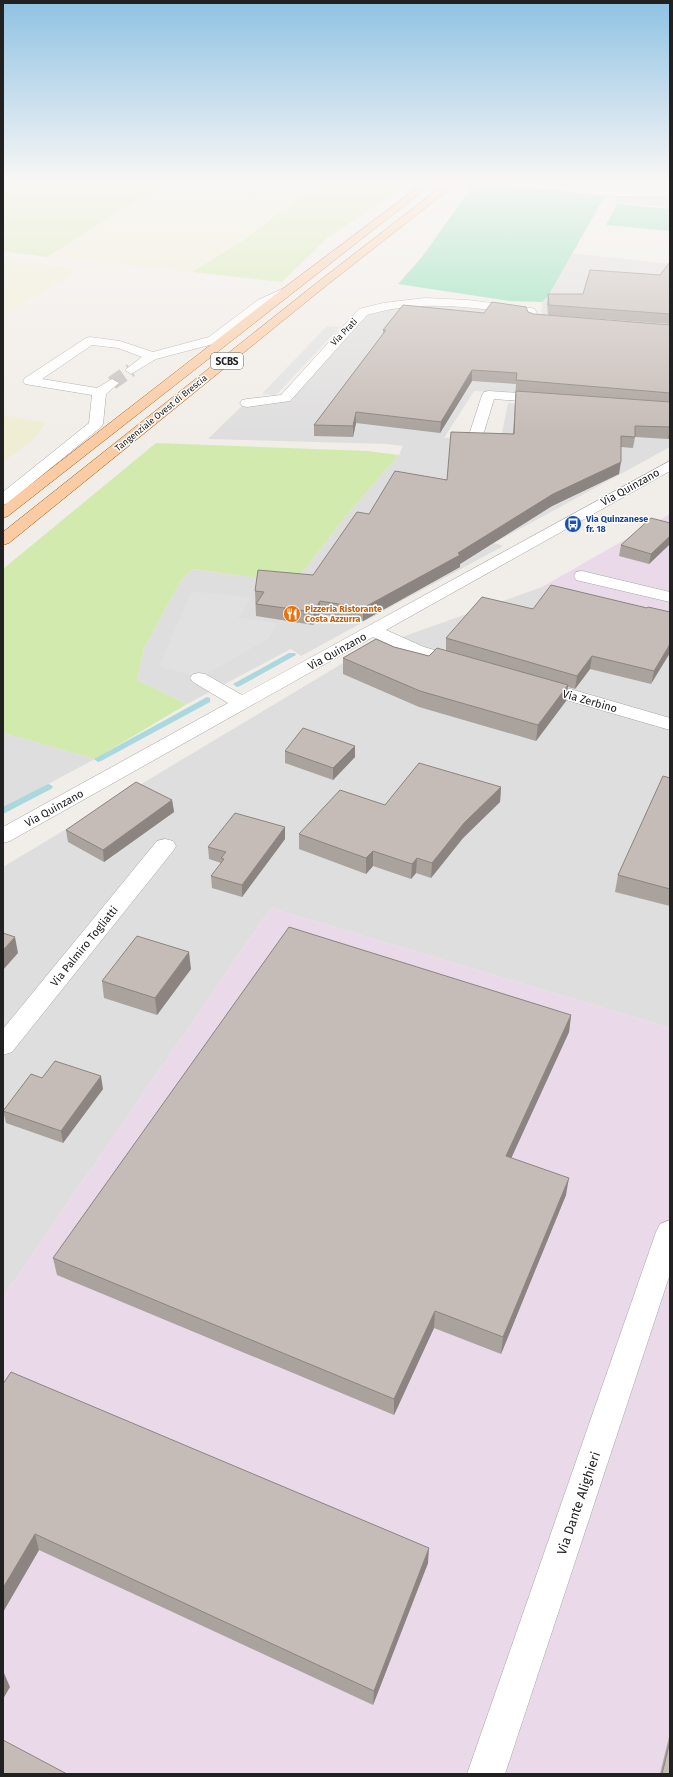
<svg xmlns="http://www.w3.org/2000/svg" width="673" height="1777" viewBox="0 0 673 1777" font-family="'Fira Sans',sans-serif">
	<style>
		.residential { fill: #dfdede }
		.industrial { fill: #eadae9 }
		.farmland { fill: #efeed4 }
		.grass { fill: #d3eaaf }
		.pitch { fill: #88deb3 }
		.parking { fill: #e1e1e1 }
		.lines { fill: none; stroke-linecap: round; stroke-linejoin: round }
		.stream { fill: #aad8de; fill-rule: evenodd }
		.minor-tunnel { stroke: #c7c4c0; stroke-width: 14; stroke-dasharray: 14 7; stroke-linecap: butt }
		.minor-casing { stroke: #a5a5a5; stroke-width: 1 }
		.major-casing { stroke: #9c5702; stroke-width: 1 }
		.minor { fill: #fff; fill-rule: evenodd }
		.major { fill: #fbcba4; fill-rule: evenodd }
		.wall { fill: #aaa29d }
		.shaded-wall { fill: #8b8480 }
		.building { fill: #c6bcb7; stroke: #8b8480 }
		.labels { text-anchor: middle; stroke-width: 3; stroke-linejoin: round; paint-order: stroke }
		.far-street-label { font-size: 9px; fill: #212121; stroke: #fff }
		.far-transit-label { font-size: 9px; font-weight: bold; fill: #164399; stroke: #fff; text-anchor: start }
		.far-food-label { font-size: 9px; font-weight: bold; fill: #c56008; stroke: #fff; text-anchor: start }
		.shield { fill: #fff; stroke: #646464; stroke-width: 1 }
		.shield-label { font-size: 10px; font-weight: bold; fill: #212121 }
		.street-label { font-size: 11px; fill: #212121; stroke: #fff }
		.near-street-label { font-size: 13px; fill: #212121; stroke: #fff }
	</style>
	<rect width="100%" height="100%" fill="#f1ede8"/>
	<!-- residential -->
	<g class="residential">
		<path d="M618,195L670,196V207L616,202Z"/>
		<path d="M571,253L670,264V329L541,320L542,302L548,296Z"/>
		<path d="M403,305L478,306L528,314L640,400L474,391L444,438L502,433L508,403L670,415V447L494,543L503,546L301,656L291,649L187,704L137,680L144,648L182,579L193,569L294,583L350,511L399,455L403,446L387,444L208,439L242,406L291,397L367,310Z"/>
		<path d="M542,587L670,616V1028L271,908L3,1297V867L363,651Z"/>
		<path d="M3,733L95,759L3,808Z"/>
	</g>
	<!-- industrial -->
	<g class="industrial">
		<path d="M670,514V616L542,587Z"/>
		<path d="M271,908L670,1028V1774H3V1297Z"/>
	</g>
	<!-- farmland -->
	<g class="farmland">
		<path d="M164,183H317L247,238L192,272L47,257Z"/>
		<path d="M538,183H670V191L605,190Z"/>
		<path d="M3,258L71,268L75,273L3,315Z"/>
		<path d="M3,415L46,423L32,441L3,462Z"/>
	</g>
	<!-- grass -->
	<g class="grass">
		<path d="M3,183H164L47,257L3,251Z"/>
		<path d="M317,183H409L326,239L282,282L192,272L247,238Z"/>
		<path d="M156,443L368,451L399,455L350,511L294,583L193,569L182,579L144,648L137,680L187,704L95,759L3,733V569Z"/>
	</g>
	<!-- pitch -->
	<g class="pitch">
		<path d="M474,184L605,196L548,296L542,302L510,301L398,284L422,257Z"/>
		<path d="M617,204L670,209V231L606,225Z"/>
	</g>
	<!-- parking -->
	<g class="parking">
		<path d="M327,326L340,327L276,395L262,394Z"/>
		<path d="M192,591L251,598L238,618L277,623L269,638L199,678L159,666Z"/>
	</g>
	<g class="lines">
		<!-- stream -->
		<g class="stream">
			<path d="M289,653H295L296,655L240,686L237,687L233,684Z"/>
			<path d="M207,697L210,698V702L101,761L98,762L94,759Z"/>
			<path d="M48,784L51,785L53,787L51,789L3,814V807Z"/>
		</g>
		<!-- minor-tunnel -->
		<path class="minor-tunnel" d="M112,383L131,370"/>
		<!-- minor casing -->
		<g class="minor-casing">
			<g id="minor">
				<path d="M503,183H539L613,190L670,191V197L613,196L508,186Z"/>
				<path d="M289,286L295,289L293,291L266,304L217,343L156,359L131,374L125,370L142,357L118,348L92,345L42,379L97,388L112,379L119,383L106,394L103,424L101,427L8,503L3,505V492L89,423L92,395L25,384L23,381L25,378L86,338L90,337L120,341L153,352L209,337L258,300Z"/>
				<path d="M425,298L468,300L531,308L535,309L538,316L555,317L561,321C556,328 537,324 529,322L526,315C472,307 420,299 367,315L290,401L247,407L242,406L240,403L242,400L247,399L281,395L359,309L383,303Z"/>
				<path d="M489,391L545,395L550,396L552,399L550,402L545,403L494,399L484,432L482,435H472L470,432L482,395L484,392Z"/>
				<path d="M670,461V471L386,630L424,647L465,659L468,663L465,667L459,668L412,655L373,637L10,841L3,843V827L228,703L193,682L190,678L193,674L199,673L205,674L242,695Z"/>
				<path d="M582,571L670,592V602L576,580L574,576L576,572Z"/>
				<path d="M539,680L670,718V730L532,690L530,686L532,682Z"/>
				<path d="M165,839L173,841L176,846L173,851L12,1052L3,1055V1029L157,841Z"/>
				<path d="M670,1220V1274L505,1774H467L656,1232L660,1224Z"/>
			</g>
		</g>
		<!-- major casing -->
		<g class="major-casing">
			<g id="major">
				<path d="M446,183H457L322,289L9,543L3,545V532L314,285Z"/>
				<path d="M416,189L421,192L419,194L8,516L3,518V506L285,287Z"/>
			</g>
		</g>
		<!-- minor -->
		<use href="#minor" class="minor"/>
		<!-- major -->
		<use href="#major" class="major"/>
	</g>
	<!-- wall -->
	<g class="wall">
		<path d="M670,262V324L548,315L547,304L548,294H583L660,275Z"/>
		<path d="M528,312L534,314L670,325V437L668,439L635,437L633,448L621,447L619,474L552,506L460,564V567L363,621L320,614L313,625L256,616L255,591L313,575L369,514L447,480L513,434L516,384L472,381L440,433L356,423L353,437L314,436V425L383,334V330L484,313Z"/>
		<path d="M670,523V544L649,564L619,556L621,545Z"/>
		<path d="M647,608L670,612L651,684L590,669L575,689L568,687L566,701L536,741L419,707L343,674V658L394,647L429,656L446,650V638L533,609Z"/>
		<path d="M355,746V757L333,780L285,763V751Z"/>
		<path d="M670,778V906L615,892L618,875Z"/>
		<path d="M501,787L500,802L463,838L431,878L416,873L411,879L373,866L366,874L299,849V834L385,805Z"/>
		<path d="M172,800L174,812L104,862L68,842L66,830Z"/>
		<path d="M285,827V839L242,897L212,888L211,876L221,864V863L209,859L208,847Z"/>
		<path d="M191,969L157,1015L104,998L102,981Z"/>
		<path d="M571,1015L569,1032L511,1158L566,1195L501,1354L434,1328L394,1415L57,1275L53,1258Z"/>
		<path d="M42,1078L103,1089L63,1143L6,1123L3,1110Z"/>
		<path d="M3,1384L428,1563L373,1705L39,1550L3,1612Z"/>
		<path d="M670,1733V1774H660Z"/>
	</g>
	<!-- shaded-wall -->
	<g class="shaded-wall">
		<path d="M472,370V381L440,433L441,422Z"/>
		<path d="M356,412V423L353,437V426Z"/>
		<path d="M670,427V437L668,439Z"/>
		<path d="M621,462L619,474L552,506L460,564V567L363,621V608L458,553L553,494Z"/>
		<path d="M670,536V544L649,564L651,554Z"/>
		<path d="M320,601V614L313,625V612Z"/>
		<path d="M670,644V653L651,684L654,671Z"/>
		<path d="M592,656L590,669L575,689L577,676Z"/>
		<path d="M568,685L566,701L536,741L538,725Z"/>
		<path d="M355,746V757L333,780V768Z"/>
		<path d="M501,787L500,802L463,838L431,878L432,863L464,823Z"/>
		<path d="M172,800L174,812L104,862L103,850Z"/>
		<path d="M285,827V839L242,897V885Z"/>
		<path d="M373,851V866L366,874V858Z"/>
		<path d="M417,858L416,873L411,879L412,864Z"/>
		<path d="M15,937L18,953L3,970V950Z"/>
		<path d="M189,952L191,969L157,1015L155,998Z"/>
		<path d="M571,1015L569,1032L504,1174L506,1156Z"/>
		<path d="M101,1076L103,1089L63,1143L61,1131Z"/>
		<path d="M569,1178L566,1195L501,1354L503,1337Z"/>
		<path d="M435,1311L434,1328L394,1415V1399Z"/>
		<path d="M35,1534L39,1550L3,1612V1588Z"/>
		<path d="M429,1548L428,1563L373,1705L374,1691Z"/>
		<path d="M4,1673L10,1687L3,1699V1675Z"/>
	</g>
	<!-- building -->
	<g class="building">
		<path d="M670,262V314L549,305L548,294H583L590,270L660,275Z"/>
		<path d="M492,302L526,307L528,312L534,314L670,325V393L516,380L517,373L472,370L441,422L356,412L353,426L314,425L386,330H383L403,305L484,313Z"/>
		<path d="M516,391L670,402V427L635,426V437L621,436V462L553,494L458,553L460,555L363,608L320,601L313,612L256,604L264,592L255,591L258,570L313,575L357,512L369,514L395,471L447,480L451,432L514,434Z"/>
		<path d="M651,518L670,523V536L651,554L621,545Z"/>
		<path d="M551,585L647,608L648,607L670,612V644L654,671L592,656L577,676L446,638L482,597L533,609Z"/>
		<path d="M376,639L394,647L429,656L437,648L568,685L538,725L420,691L343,658Z"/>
		<path d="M303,728L355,746L333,768L285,751Z"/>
		<path d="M419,763L501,787L464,823L432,863L417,858L412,864L373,851L366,858L299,834L340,790L385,805Z"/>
		<path d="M663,776L670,778V889L618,875Z"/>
		<path d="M136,782L172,800L103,850L66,830Z"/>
		<path d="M235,813L285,827L242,885L211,876L224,859L221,858L226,852L208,847Z"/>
		<path d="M289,927L571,1015L506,1156L569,1178L503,1337L435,1311L394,1399L53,1258Z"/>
		<path d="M3,933L15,937L3,950Z"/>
		<path d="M137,936L189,952L155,998L102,981Z"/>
		<path d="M55,1061L101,1076L61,1131L3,1111L31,1074L42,1078Z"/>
		<path d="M11,1372L429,1548L374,1691L35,1534L3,1588V1384Z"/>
		<path d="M3,1740L67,1774H3Z"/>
		<path d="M670,1741V1774H662Z"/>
	</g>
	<!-- sky -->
	<linearGradient id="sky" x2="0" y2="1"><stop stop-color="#8fc2e4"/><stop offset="0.42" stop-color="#f9f7f5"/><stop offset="1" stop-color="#f9f7f5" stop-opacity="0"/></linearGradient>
	<rect width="673" height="432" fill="url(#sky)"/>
	<!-- icons -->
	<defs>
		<g id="bus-disc" transform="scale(0.9)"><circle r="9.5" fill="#1a4fb4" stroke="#fff"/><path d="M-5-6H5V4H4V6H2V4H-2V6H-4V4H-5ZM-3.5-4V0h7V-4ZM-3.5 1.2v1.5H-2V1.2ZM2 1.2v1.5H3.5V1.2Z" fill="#fff"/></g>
		<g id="restaurant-disc" transform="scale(0.9)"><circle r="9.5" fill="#e8710a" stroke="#fff"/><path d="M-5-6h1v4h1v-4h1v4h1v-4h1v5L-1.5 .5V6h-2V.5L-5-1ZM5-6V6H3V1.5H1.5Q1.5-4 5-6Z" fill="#fff"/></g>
	</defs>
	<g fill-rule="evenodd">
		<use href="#bus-disc" x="573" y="524"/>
		<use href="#restaurant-disc" x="292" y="614"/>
	</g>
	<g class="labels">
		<!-- far-street labels -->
		<g class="far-street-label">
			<text transform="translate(344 332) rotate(-46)" y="3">Via Prati</text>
			<text transform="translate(161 413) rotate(-39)" y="3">Tangenziale Ovest di Brescia</text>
		</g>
		<!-- far-transit labels -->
		<g class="far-transit-label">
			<text x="586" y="522">Via Quinzanese<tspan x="586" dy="10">fr. 18</tspan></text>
		</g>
		<!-- far-food labels -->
		<g class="far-food-label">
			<text x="305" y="612">Pizzeria Ristorante<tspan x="305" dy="10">Costa Azzurra</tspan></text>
		</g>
		<!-- shield labels -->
		<rect class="shield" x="211" y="353" width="32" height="16" rx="3"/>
		<g class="shield-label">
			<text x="227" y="365">SCBS</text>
		</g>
		<!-- street labels -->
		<g class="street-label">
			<text transform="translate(630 487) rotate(-29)" y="4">Via Quinzano</text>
			<text transform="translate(337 651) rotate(-29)" y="4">Via Quinzano</text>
			<text transform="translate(590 701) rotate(16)" y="4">Via Zerbino</text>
			<text transform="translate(54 808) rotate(-29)" y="4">Via Quinzano</text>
			<text transform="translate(84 946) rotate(-51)" y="4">Via Palmiro Togliatti</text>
		</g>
		<!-- near-street labels -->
		<g class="near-street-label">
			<text transform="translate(578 1503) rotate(-71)" y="5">Via Dante Alighieri</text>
		</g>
	</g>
	<!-- border -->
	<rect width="673" height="1777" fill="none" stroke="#212121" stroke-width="8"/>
</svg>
